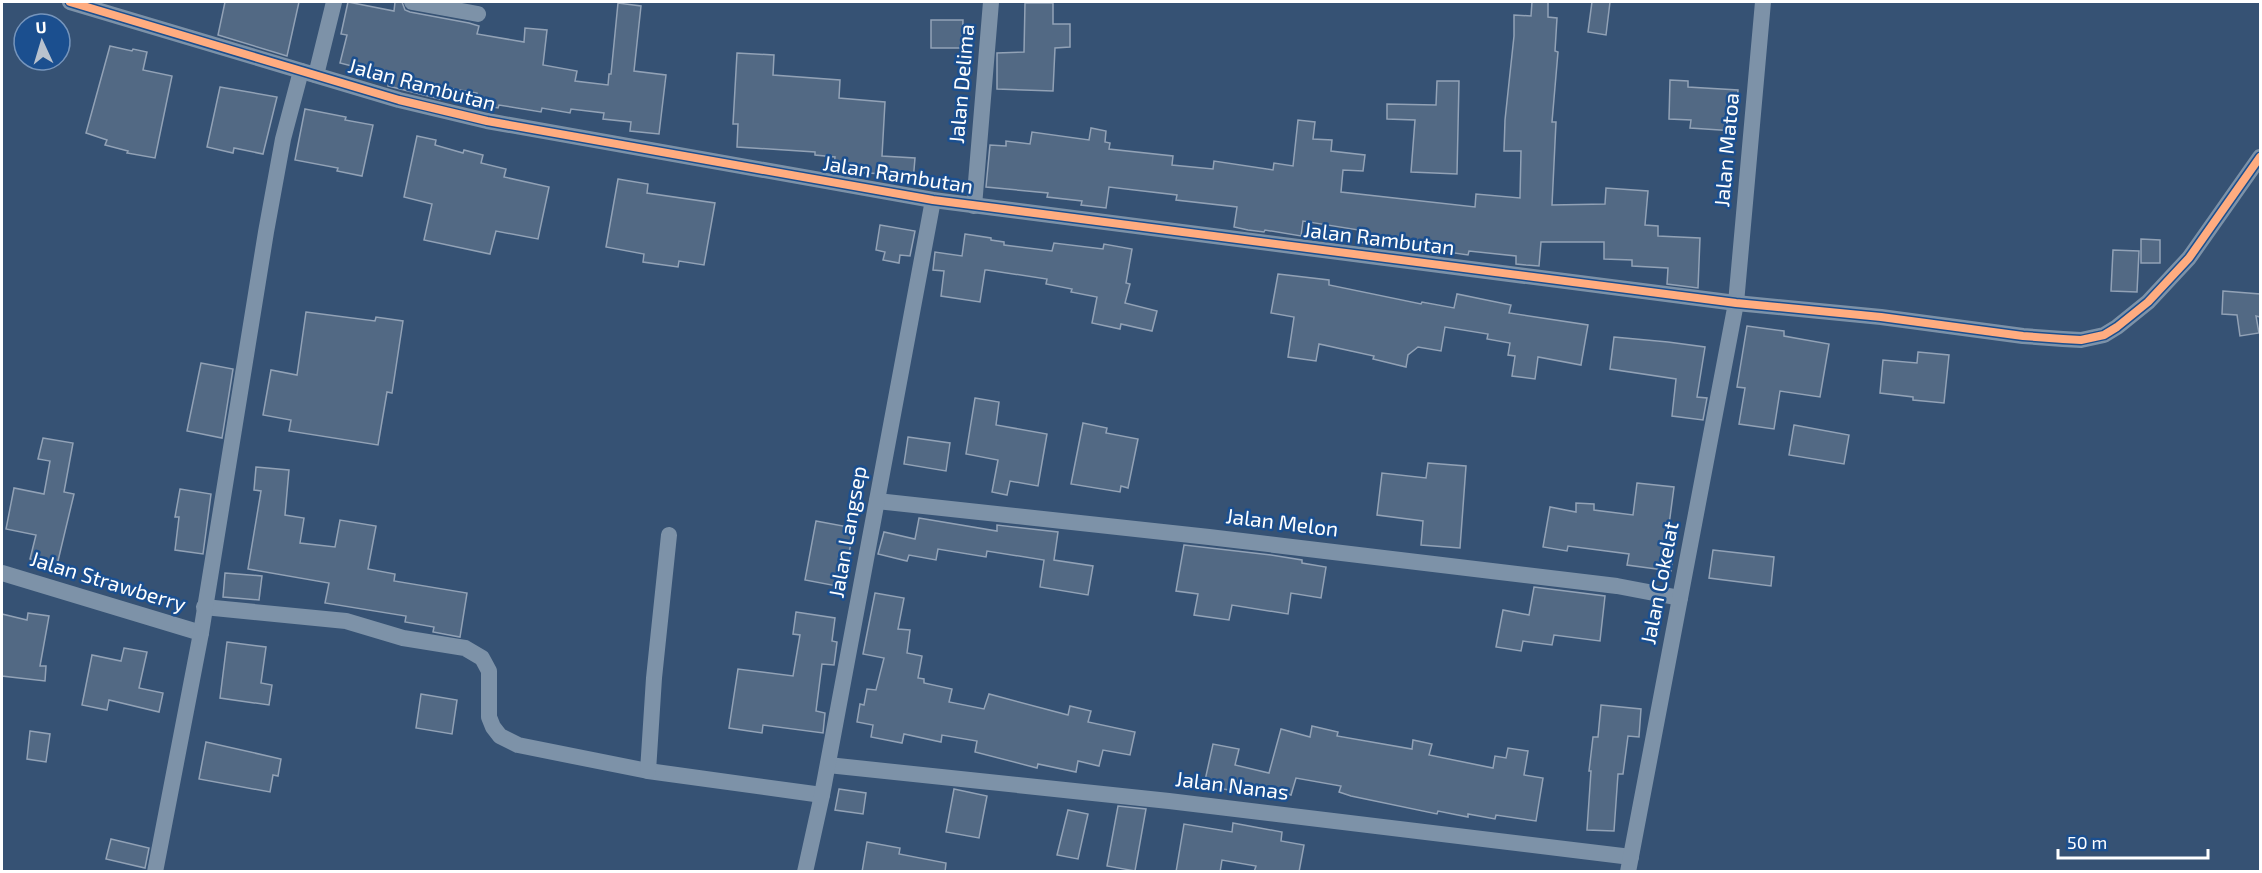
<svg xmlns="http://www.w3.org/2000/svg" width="2262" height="873" viewBox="0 0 2262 873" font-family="'Exo 2',sans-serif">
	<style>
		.building { fill: #526984; stroke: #92a2b6; stroke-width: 1.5 }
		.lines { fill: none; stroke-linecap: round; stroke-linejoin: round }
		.street { stroke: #7d92a8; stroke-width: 16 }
		.cycleway-casing { stroke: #1b4f8f; stroke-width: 11 }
		.cycleway { stroke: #ffac80; stroke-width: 8 }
		.labels { text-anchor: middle; stroke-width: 5; stroke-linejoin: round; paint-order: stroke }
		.street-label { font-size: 21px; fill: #fff; stroke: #1b4f8f }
	</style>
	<rect width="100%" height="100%" fill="#365274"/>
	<!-- building -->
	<g class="building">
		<path d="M225,2H299L287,56L218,35Z"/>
		<path d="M348,2L394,11L395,2H402L405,10L410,12L469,23L479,26L477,34L524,42L525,28L547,30L543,65L577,71L575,81L608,85L609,74H611L618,3L641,6L634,71L666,75L659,134L630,131L631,122L603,119L604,113L571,109L570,113L542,108L541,112L499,105L498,108L475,104L477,93L443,87L440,99L388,86L391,76L340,63L347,35L341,34Z"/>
		<path d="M1532,2H1548V17L1557,18L1555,51L1558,52L1552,122H1556L1552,205L1605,204L1606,188L1648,191L1645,225L1658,226V236L1700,238L1698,288L1667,284L1668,268L1632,266V260L1604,259V242H1541L1539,266L1526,265L1516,264V256L1469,251L1468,255L1441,251V255L1409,250L1410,247L1357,242L1359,230L1303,221L1301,236L1265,230L1264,232L1248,230L1234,227L1237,207L1176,200L1177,195L1109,187L1106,208L1081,205L1082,201L1047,197L1048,193L986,187L990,145L1006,146V141L1030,144L1032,132L1089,140L1091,128L1106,131L1105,142L1110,143L1109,149L1173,156L1172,165L1213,169L1214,161L1273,170L1274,163L1293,166L1298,120L1315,122L1313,139L1332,140L1331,151L1365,155L1363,171L1343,170L1341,192L1475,207L1476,194L1520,198L1521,151H1504L1505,120L1514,36V15L1531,16Z"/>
		<path d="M1592,2H1610L1606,35L1588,32Z"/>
		<path d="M1025,3H1053V24H1070V47L1055,48L1053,91L997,89V53L1024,52Z"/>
		<path d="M931,20H963L962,48H931Z"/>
		<path d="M110,46L132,51L133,49L147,52L143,70L172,76L155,158L127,153L128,151L105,145L107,140L86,133Z"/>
		<path d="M737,53L774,55L773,75L840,80L839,98L885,102L882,156L915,158L913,182L884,181V174L834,171L835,157L815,155V152L737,147L738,124H733Z"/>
		<path d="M1670,80L1688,81V87L1738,90L1735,131L1690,128L1691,120L1669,119Z"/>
		<path d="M1437,81H1459L1457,174L1411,172L1415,120L1387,119V104L1436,105Z"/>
		<path d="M220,87L277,97L263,154L234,148L233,153L207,147Z"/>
		<path d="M305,109L346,117L345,120L373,125L362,176L337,171L338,168L295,160Z"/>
		<path d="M417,136L436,140L435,145L463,153L464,150L483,155L481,163L506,169L504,177L549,187L538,239L496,231L490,254L424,240L432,204L404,197Z"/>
		<path d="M618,179L648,184L647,193L715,203L704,265L679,261L678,267L643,262L644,254L606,247Z"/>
		<path d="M880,225L915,231L910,256L900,255L899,263L883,260L885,252L876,250Z"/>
		<path d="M965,234L991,238V240L1004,242V245L1052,251L1054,243L1103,249L1104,244L1132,249L1126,283L1130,284L1125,303L1157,311L1152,331L1121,324L1120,329L1092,323L1097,297L1071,292L1072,289L1046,284L1047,279L987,270H985L980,302L941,296L944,271L933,270L935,252L962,256Z"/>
		<path d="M2141,239L2160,240V263H2141Z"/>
		<path d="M2113,250L2139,251L2137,292L2111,291Z"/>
		<path d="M1278,274L1329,280V285L1421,304L1422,302L1454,308L1457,294L1511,305L1509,313L1588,325L1581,365L1538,357L1535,379L1512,376L1515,356L1508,355L1510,343L1487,339L1488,334L1445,327L1441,351L1418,347L1408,355L1406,367L1373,359L1374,356L1319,344L1316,361L1288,357L1294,317L1271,313Z"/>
		<path d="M2223,291L2260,294V317L2256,316L2259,333L2240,336L2237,315L2222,314Z"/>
		<path d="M306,312L375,321L376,317L403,321L392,393L387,392L378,445L289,431L291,420L263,415L271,370L297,375Z"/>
		<path d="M1747,326L1784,331V336L1829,344L1820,397L1780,391L1774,429L1739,424L1745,388L1737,387Z"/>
		<path d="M1614,337L1668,342L1705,347L1697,397L1707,398L1703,420L1672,416L1676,379L1610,369Z"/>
		<path d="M1918,352L1949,355L1944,403L1913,400V397L1880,393L1883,360L1917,363Z"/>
		<path d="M201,363L233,369L222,438L187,431Z"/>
		<path d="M975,398L999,402L996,425L1047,434L1038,486L1010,481L1007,495L992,492L998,460L966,454Z"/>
		<path d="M1083,423L1107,428L1106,433L1138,439L1128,488L1121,486L1120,492L1071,484Z"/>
		<path d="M1794,425L1849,435L1844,464L1789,455Z"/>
		<path d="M908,437L950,443L946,471L904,464Z"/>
		<path d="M43,438L73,443L64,492L74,494L57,565L30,559L36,535L6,529L14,488L44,494L50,461L38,459Z"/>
		<path d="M1428,463L1466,466L1460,548L1421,545L1423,521L1377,515L1382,473L1426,478Z"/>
		<path d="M256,467L289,470L285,515L304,518L300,543L335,547L340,520L376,526L368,569L395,574L394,581L467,593L460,637L433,632L434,627L405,622L406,616L325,603L329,583L248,569L261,491L254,490Z"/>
		<path d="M1637,483L1674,487L1667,540L1675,541L1671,571L1627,565L1629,554L1568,546L1567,551L1543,547L1550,507L1576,512V503L1594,504V510L1633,515Z"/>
		<path d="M180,489L211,494L203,554L175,550L179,517H175Z"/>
		<path d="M919,518L997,531V525L1058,532L1054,560L1093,566L1088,595L1040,587L1044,560L987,551L986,557L938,549L936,560L909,555L907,561L878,554L884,532L915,539Z"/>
		<path d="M816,521L854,528L842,587L805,580Z"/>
		<path d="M1184,545L1271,555L1302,560V563L1326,567L1321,598L1291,593L1288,614L1232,605L1229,620L1194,615L1198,594L1176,591Z"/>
		<path d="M1713,550L1774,557L1771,586L1709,578Z"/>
		<path d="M225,573L262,576L259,600L223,597Z"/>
		<path d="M1534,587L1605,596L1600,641L1554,635L1552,645L1523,641L1521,651L1496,647L1503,610L1529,615Z"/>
		<path d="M875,593L904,598L898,629L910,630L907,653L922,656L918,678L924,679V683L952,689L949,702L984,709L989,694L1068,715L1070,706L1091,711L1088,722L1135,732L1130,755L1103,750L1099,766L1078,761L1076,772L1038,764L1037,768L975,752L977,741L942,735L941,742L904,734L902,743L871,737L873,725L857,722L860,704L864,705L867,689L876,690L884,658L863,654Z"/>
		<path d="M796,612L835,618L832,641L837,642L834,665L822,664L816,711L825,713L823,733L763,725L762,733L729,728L738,669L793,676L800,635L793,634Z"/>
		<path d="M28,613L49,616L40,666H46L45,681L2,676V614L27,620Z"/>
		<path d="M227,642L266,647L261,683L272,685L269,705L220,698Z"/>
		<path d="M124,648L147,652L139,688L163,693L159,712L109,700L107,710L82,705L92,655L121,661Z"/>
		<path d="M421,694L457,700L452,734L416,728Z"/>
		<path d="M1601,705L1641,709L1639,737L1628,736L1623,774H1618L1614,831L1587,830L1591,771H1589L1593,737H1598Z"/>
		<path d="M1312,726L1338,732L1337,736L1412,749L1413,740L1432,744L1429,755L1493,768L1495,756L1506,758L1508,748L1528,751L1524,775L1543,778L1536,821L1496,815L1495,819L1468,814V817L1438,811L1437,814L1351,796L1339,792L1341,786L1296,778L1291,795L1255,786L1253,795L1204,785L1213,744L1239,749L1235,765L1269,773L1281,729L1310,737Z"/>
		<path d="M30,731L50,734L46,762L27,759Z"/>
		<path d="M206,742L281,759L278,776L273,775L270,792L199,779Z"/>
		<path d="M839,789L866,793L863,814L835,810Z"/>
		<path d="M954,789L987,796L979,838L946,832Z"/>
		<path d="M1118,806L1146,809L1135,871L1107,866Z"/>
		<path d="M1068,810L1088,814L1078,859L1057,855Z"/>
		<path d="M1233,823L1282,832L1281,841L1304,845L1299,872H1254L1256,866L1222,860L1220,872H1176L1184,824L1232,832Z"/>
		<path d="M111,839L149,848L145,868L106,859Z"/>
		<path d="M867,842L900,848L899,854L946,863L945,872H862Z"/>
	</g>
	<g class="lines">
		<!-- street -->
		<g class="street">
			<path d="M70,2L399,100L487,121L933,200L1736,303L1881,317L2023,336L2063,339L2081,340L2104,335L2117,327L2148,302L2189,258L2260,157"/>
			<path d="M412,2L478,14"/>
			<path d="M316,75L334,2"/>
			<path d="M974,206L991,2"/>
			<path d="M877,501L1209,537L1617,586L1680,598"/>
			<path d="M2,573L201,633"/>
			<path d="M204,607L346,621L403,638L465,648L482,658L489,671V717L493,727L500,736L518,745L648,771L822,795"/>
			<path d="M828,765L1169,801L1631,857"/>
			<path d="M648,771L654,678L669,535"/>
			<path d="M155,872L201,633L266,232L283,139L301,71"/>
			<path d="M805,872L822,795L933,200"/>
			<path d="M1628,872L1736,303L1763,2"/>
		</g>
		<!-- cycleway casing -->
		<g class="cycleway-casing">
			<path id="cycleway" d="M70,2L399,100L487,121L933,200L1736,303L1881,317L2023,336L2063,339L2081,340L2104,335L2117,327L2148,302L2189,258L2260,157"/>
		</g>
		<!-- cycleway -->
		<use href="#cycleway" class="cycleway"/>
	</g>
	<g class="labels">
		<!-- street labels -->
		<g class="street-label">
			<text transform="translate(962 84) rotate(-85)" y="7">Jalan Delima</text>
			<text transform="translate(422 85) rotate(15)" y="7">Jalan Rambutan</text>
			<text transform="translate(1727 150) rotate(-85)" y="7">Jalan Matoa</text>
			<text transform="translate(898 175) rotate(9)" y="7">Jalan Rambutan</text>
			<text transform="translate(1379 239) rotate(7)" y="7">Jalan Rambutan</text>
			<text transform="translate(1282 523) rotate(7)" y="7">Jalan Melon</text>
			<text transform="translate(848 532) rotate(-80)" y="7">Jalan Langsep</text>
			<text transform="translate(108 582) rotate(17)" y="7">Jalan Strawberry</text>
			<text transform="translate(1660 583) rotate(-79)" y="7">Jalan Cokelat</text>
			<text transform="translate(1232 786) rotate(7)" y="7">Jalan Nanas</text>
		</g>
	</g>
	<!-- border -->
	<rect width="2262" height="873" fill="none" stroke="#ffffff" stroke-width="6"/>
	<!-- north arrow -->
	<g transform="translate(42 42) rotate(356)"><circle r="28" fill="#1b4f8f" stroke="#7695bc" stroke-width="1.5"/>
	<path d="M0-4.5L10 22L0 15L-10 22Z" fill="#b9c2ce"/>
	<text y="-9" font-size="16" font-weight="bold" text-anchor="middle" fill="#ffffff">U</text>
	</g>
	<!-- scale -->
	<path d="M2058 849v9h150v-9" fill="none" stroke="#ffffff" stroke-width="3"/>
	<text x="2067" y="849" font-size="18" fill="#ffffff" stroke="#1b4f8f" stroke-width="4.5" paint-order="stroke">50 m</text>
</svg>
